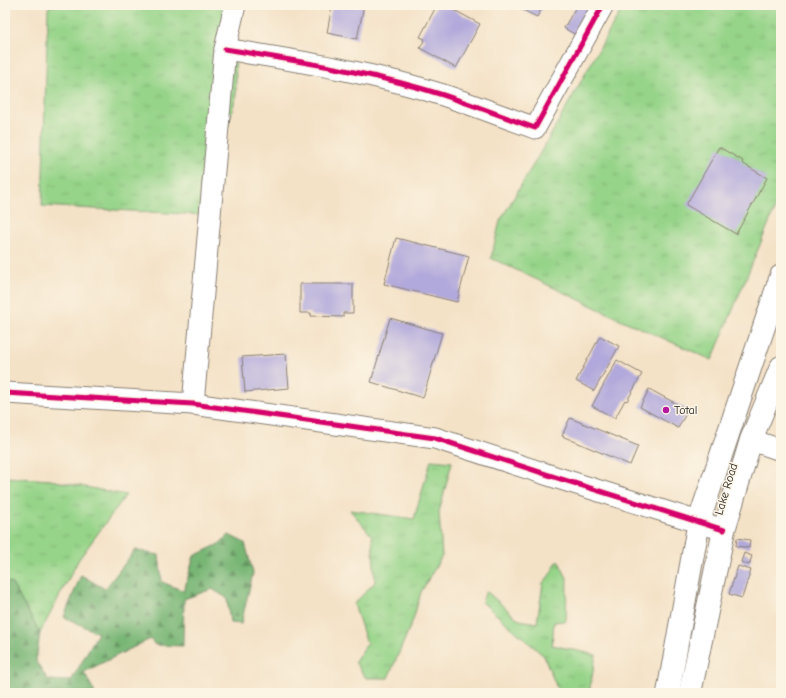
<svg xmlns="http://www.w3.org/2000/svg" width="786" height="698" viewBox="0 0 786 698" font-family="'Comic Neue',sans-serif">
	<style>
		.grass { fill: url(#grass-tufts); stroke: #597852 }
		.forest { fill: url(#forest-firs); stroke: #4a6948 }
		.building { fill: #b1a8db }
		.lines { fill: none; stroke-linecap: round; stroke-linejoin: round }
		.minor-casing { stroke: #887f72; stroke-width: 23 }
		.major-casing { stroke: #887f72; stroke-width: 24 }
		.minor { stroke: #fff; stroke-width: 21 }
		.major { stroke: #fff; stroke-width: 22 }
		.cycleway-casing { stroke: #fcf5e5; stroke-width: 8 }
		.cycleway { stroke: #d6006c; stroke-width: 5 }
		.poi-dot { fill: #b5179e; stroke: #fcf5e5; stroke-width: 1.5 }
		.labels { text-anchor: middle; stroke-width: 3; stroke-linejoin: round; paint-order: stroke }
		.poi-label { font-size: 12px; fill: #1c1c1c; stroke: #fcf5e5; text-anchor: start }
		.street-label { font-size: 12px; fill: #1c1c1c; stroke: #fcf5e5 }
	</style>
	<defs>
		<pattern id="grass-tufts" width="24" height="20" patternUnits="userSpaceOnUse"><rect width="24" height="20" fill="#96d489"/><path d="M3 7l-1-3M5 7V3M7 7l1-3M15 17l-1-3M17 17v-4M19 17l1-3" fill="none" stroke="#81b576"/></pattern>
		<pattern id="forest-firs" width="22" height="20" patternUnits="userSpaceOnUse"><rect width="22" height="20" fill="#78b675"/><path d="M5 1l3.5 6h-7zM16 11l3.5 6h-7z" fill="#62935f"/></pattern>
	</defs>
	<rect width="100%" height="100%" fill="#fcf5e5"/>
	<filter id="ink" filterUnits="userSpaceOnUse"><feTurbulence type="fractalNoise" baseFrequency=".025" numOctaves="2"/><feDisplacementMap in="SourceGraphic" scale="8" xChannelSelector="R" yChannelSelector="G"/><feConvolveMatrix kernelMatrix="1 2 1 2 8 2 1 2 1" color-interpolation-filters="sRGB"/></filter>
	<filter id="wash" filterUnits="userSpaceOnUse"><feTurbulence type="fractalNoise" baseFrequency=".012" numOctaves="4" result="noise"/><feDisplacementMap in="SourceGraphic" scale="16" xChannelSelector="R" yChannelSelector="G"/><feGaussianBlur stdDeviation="0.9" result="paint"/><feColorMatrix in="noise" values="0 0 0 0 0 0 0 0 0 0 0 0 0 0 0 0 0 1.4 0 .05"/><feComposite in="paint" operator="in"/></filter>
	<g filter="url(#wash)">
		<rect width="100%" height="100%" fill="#f4e2c7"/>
		<!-- grass -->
		<g class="grass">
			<path d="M50,5H240L235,30L236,96L203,215L42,206L48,9Z"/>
			<path d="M624,5H781V194L712,360L622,320L491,258L500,221L549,138Z"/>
			<path d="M431,460L452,462L439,512L442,556L421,592L413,620L388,678H366L355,662L367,644L354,604L375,582L372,536L350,510L414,519Z"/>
			<path d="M5,477L50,480L126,495L79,559L40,633L12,584L5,580Z"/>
			<path d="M558,560L567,578L566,621L554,622L552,645L596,655L589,693H559L544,656L482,602L486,591L519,620L537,623L543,583L549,576Z"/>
		</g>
		<!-- forest -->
		<path class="forest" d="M229,535L245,543L253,573L241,624L230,623L227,598L212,589L184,599L183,646L155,645L150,639L84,672L95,693H5V580L12,584L40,633L36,661L48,680L71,681L98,633L64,617L81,575L105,589L135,550L159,555L162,582L184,591L194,556L219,544Z"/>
		<g id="blocks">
			<!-- building -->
			<g class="building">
				<path d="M332,5H364L357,39L327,33Z"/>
				<path d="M437,5H445L480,24L456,68L420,48L425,39L420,37Z"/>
				<path d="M513,5H544L537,17Z"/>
				<path d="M577,5H582L595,13L581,38L564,28Z"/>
				<path d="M719,147L743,161L742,163L767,178L736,234L686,205Z"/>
				<path d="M396,238L469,256L457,302L384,284Z"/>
				<path d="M300,284H353V313H343V317L311,316V313H300Z"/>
				<path d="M390,318L442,333L423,398L371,382Z"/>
				<path d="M600,336L619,346L594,391L576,381Z"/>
				<path d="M286,354L289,388L245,392L242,357Z"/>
				<path d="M617,360L642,374L627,401L625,400L615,418L592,406Z"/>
				<path d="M649,389L688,410L678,428L640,407Z"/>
				<path d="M570,418L638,446L630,465L562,436Z"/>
				<path d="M737,538L750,540L749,548L736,546Z"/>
				<path d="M744,553L752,556L749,565L741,562Z"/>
				<path d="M738,566L751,570L742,598L729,594Z"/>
			</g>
		</g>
	</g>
	<g filter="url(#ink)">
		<use href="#blocks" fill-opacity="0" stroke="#887f72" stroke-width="1"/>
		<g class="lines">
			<!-- minor casing -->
			<g class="minor-casing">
				<g id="minor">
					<path d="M225,49C297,61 372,72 443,95C474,105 504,117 535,128L603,5"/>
					<path d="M5,393L193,404L435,438L561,479L724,530"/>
					<path d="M193,404L225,49L235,5"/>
					<path d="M751,440L781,450"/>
				</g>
			</g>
			<!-- major casing -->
			<g class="major-casing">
				<g id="major">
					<path d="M668,693L699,521L781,276"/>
					<path d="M690,693L724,530L751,440L781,367"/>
				</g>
			</g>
			<!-- minor -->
			<use href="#minor" class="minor"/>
			<!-- major -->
			<use href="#major" class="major"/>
			<!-- cycleway casing -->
			<g class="cycleway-casing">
				<g id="cycleway">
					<path d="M225,49C297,61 372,72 443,95C474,105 504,117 535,128L603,5"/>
					<path d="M5,393L193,404L435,438L561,479L724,530"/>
				</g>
			</g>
			<!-- cycleway -->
			<use href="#cycleway" class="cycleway"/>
		</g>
	</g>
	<!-- markers -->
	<circle class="poi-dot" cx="666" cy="410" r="4"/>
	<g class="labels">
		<!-- poi labels -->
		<g class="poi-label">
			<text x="674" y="414">Total</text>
		</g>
		<!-- street labels -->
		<g class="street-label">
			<text transform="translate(726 489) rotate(-73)" y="4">Lake Road</text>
		</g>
	</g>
	<!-- margin -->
	<rect width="786" height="698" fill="none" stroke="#fcf5e5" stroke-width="20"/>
</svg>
